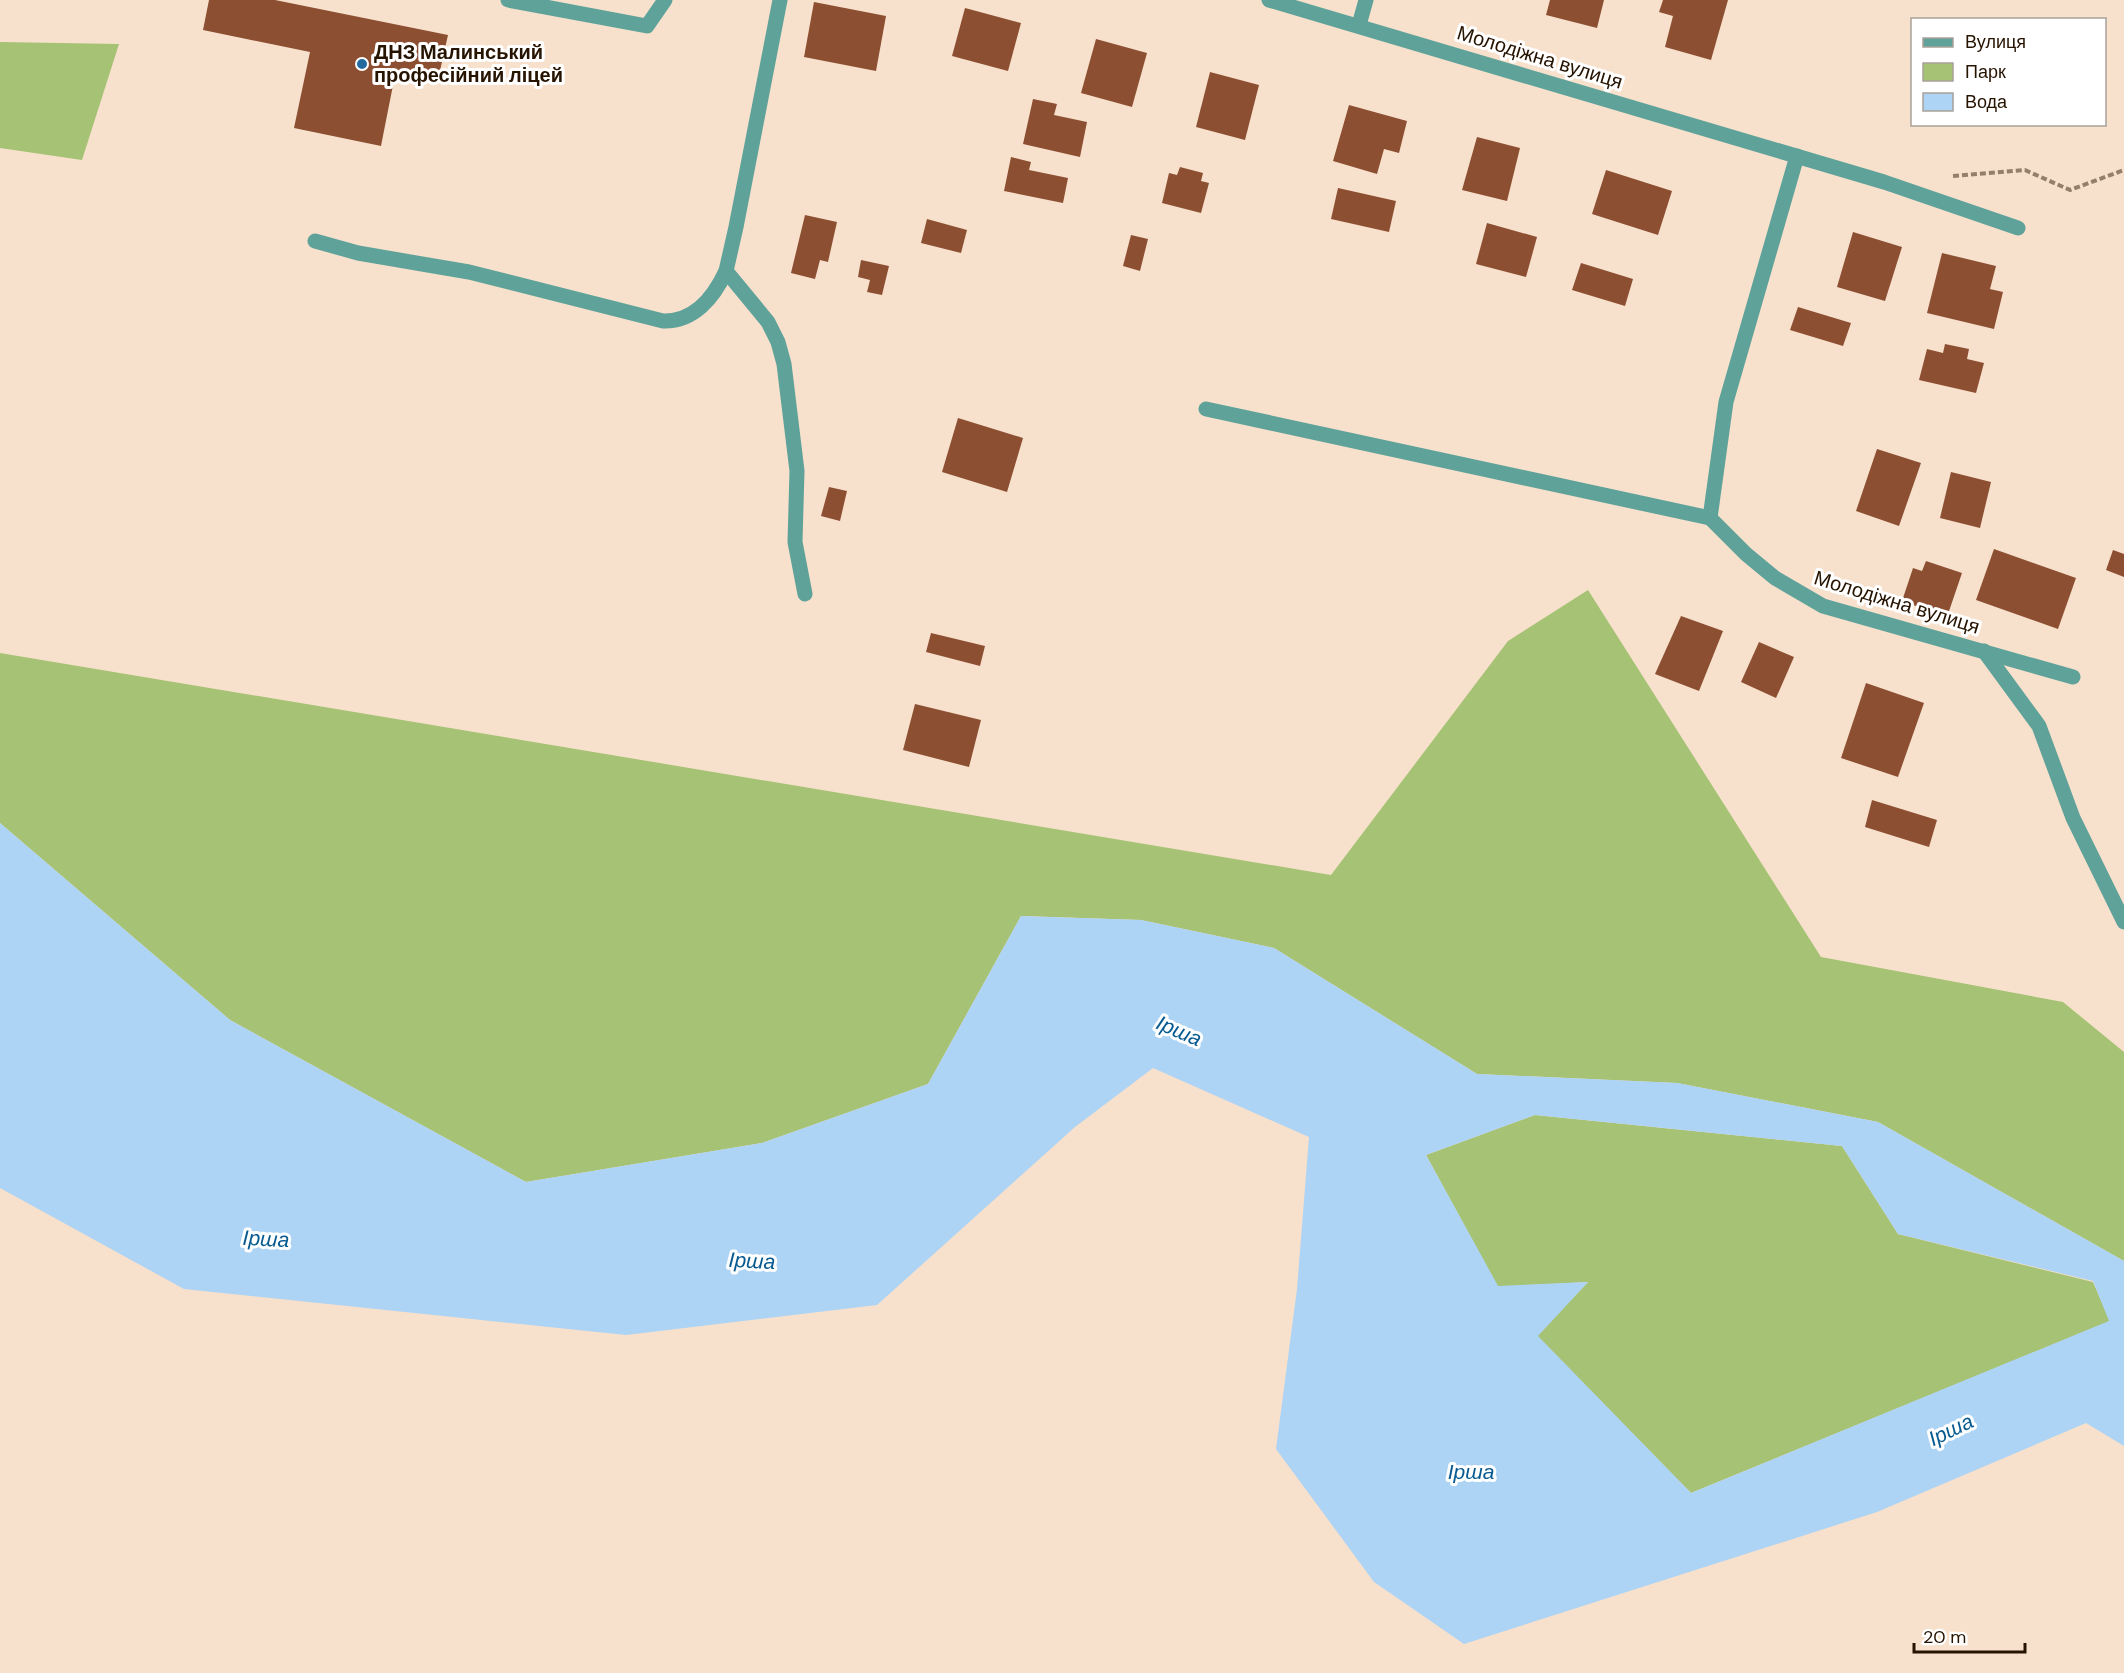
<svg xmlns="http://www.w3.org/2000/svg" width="2124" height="1673" viewBox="0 0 2124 1673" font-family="'DM Sans',sans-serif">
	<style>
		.green { fill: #a6c275 }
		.water { fill: #add3f5; fill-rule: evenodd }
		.building { fill: #8d4f32 }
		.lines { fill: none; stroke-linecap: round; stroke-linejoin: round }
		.path { stroke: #947f6b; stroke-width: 4; stroke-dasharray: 6 3; stroke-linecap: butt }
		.minor { stroke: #5fa29a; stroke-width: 15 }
		.poi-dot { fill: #246a9e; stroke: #fff; stroke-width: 2 }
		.labels { text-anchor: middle; stroke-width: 6; stroke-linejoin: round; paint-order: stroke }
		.poi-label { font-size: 20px; font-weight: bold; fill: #261300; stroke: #fff; text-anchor: start }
		.street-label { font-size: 20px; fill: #261300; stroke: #fff }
		.water-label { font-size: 21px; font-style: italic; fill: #065a90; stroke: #fff }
	</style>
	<rect width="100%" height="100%" fill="#f7e1cc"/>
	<!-- green -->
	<g class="green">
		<path d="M0,42L119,44L82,160L0,148Z"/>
		<path d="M1588,590L1821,957L2063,1002L2124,1052V1261L1878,1122L1677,1083L1477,1074L1274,948L1141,920L1021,916L928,1084L762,1143L526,1182L230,1020L0,823V653L1331,875L1508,641Z"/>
		<path d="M1535,1115L1842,1146L1898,1234L2093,1282L2110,1321L1691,1493L1537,1336L1588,1282L1498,1287L1426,1155Z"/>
	</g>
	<!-- water -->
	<path class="water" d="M0,823L230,1020L526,1182L762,1143L928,1084L1021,916L1141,920L1274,948L1477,1074L1677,1083L1878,1122L2124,1261V1446L2086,1423L1877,1512L1464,1644L1374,1582L1276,1449L1297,1289L1309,1137L1153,1068L1075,1127L877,1305L626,1335L184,1289L0,1188ZM1535,1115L1842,1146L1898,1234L2093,1281L2109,1321L1691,1493L1538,1336L1588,1282L1498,1286L1426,1155Z"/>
	<!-- building -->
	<g class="building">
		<path d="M209,0H275L448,35L437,84L395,75L381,146L294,128L310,52L203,30Z"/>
		<path d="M1550,0H1604L1597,28L1546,15Z"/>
		<path d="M1663,0H1728L1711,60L1665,47L1673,16L1659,12Z"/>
		<path d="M814,2L886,16L876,71L804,57Z"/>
		<path d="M965,8L1021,23L1008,71L952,56Z"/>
		<path d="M1096,39L1147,53L1132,107L1081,93Z"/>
		<path d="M1210,72L1259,85L1245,140L1196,127Z"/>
		<path d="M1033,99L1057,104L1054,115L1087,122L1080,157L1023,144Z"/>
		<path d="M1349,105L1407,121L1399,153L1384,149L1377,174L1333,161Z"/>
		<path d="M1477,137L1520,148L1507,201L1462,190Z"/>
		<path d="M1011,157L1031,162L1029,170L1068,178L1063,203L1004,191Z"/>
		<path d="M1180,167L1203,173L1201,181L1209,183L1201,213L1162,203L1169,173L1177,175Z"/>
		<path d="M1606,170L1672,191L1658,235L1592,214Z"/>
		<path d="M1338,188L1396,201L1389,232L1331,219Z"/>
		<path d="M805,215L837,222L828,262L820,260L815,279L791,273Z"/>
		<path d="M927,219L967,230L961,253L921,243Z"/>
		<path d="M1487,223L1537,237L1526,277L1476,264Z"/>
		<path d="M1853,232L1902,247L1885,301L1837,287Z"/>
		<path d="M1131,235L1148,239L1140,271L1123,266Z"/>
		<path d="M1942,253L1996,266L1990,289L2003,292L1994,329L1927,313Z"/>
		<path d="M861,260L889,266L882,295L867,292L870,280L858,277Z"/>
		<path d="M1581,263L1633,279L1625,306L1572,290Z"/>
		<path d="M1798,307L1851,323L1843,346L1790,330Z"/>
		<path d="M1945,344L1969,349L1967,359L1984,363L1976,393L1919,380L1927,349L1943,353Z"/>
		<path d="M958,418L1023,438L1007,492L942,472Z"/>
		<path d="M1877,449L1921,463L1899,526L1856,511Z"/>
		<path d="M1951,472L1991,482L1980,528L1940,518Z"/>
		<path d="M829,487L847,491L840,521L821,516Z"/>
		<path d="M1994,549L2076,578L2058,629L1976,600Z"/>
		<path d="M2113,550L2124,554V577L2106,570Z"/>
		<path d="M1926,561L1962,573L1947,617L1902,601L1913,568L1922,571Z"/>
		<path d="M1681,616L1723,631L1699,691L1655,674Z"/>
		<path d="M931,633L985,646L980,666L926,652Z"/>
		<path d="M1759,642L1794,657L1776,698L1741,682Z"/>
		<path d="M1866,683L1924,703L1898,777L1841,758Z"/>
		<path d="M915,704L981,720L969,767L903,750Z"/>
		<path d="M1872,800L1937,820L1929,847L1865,827Z"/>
	</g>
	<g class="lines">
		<!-- path -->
		<path class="path" d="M1953,176L2025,170L2070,190L2124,170"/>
		<!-- minor -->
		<g class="minor">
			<path d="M508,0L647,26L665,0"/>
			<path d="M780,0L736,227L726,271L768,322L778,342L784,364L797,471L795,542L805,594"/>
			<path d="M1269,0L1884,182L2018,228"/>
			<path d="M1359,25L1366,0"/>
			<path d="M1797,156L1726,402L1710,518L1746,554L1775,578L1823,606L2073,677"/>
			<path d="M315,241L358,253L469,272L663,321C694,322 714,297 726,271"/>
			<path d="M1206,409L1710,518"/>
			<path d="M1984,651L2039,726L2073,818L2124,922"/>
		</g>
	</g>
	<!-- markers -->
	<circle class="poi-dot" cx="362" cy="64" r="6"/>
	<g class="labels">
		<!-- poi labels -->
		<g class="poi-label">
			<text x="374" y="59">ДНЗ Малинський<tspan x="374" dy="23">професійний ліцей</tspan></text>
		</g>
		<!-- street labels -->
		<g class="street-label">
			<text transform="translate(1540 57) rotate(17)" y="7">Молодіжна вулиця</text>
			<text transform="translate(1897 602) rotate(17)" y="7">Молодіжна вулиця</text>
		</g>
		<!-- water labels -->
		<g class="water-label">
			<text transform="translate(1179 1031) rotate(23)" y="7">Ірша</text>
			<text transform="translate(266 1239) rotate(3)" y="7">Ірша</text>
			<text transform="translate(752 1261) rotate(3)" y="7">Ірша</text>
			<text transform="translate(1951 1430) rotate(-26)" y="7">Ірша</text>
			<text x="1471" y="1479">Ірша</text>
		</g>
	</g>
	<!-- legend -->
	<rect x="1911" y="18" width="195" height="108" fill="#ffffff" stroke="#a8a199" stroke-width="1.5"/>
	<rect x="1923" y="38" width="30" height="9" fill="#5fa29a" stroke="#a8a199" stroke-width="1.5"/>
	<text x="1965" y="48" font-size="18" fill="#261300">Вулиця</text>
	<rect x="1923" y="63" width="30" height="18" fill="#a6c275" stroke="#a8a199" stroke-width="1.5"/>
	<text x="1965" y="78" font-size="18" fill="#261300">Парк</text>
	<rect x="1923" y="93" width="30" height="18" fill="#add3f5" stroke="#a8a199" stroke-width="1.5"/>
	<text x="1965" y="108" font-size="18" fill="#261300">Вода</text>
	<!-- scale -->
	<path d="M1914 1643v9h111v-9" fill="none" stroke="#261300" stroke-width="3"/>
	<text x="1923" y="1643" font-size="18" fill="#261300" stroke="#ffffff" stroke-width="4.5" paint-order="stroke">20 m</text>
</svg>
